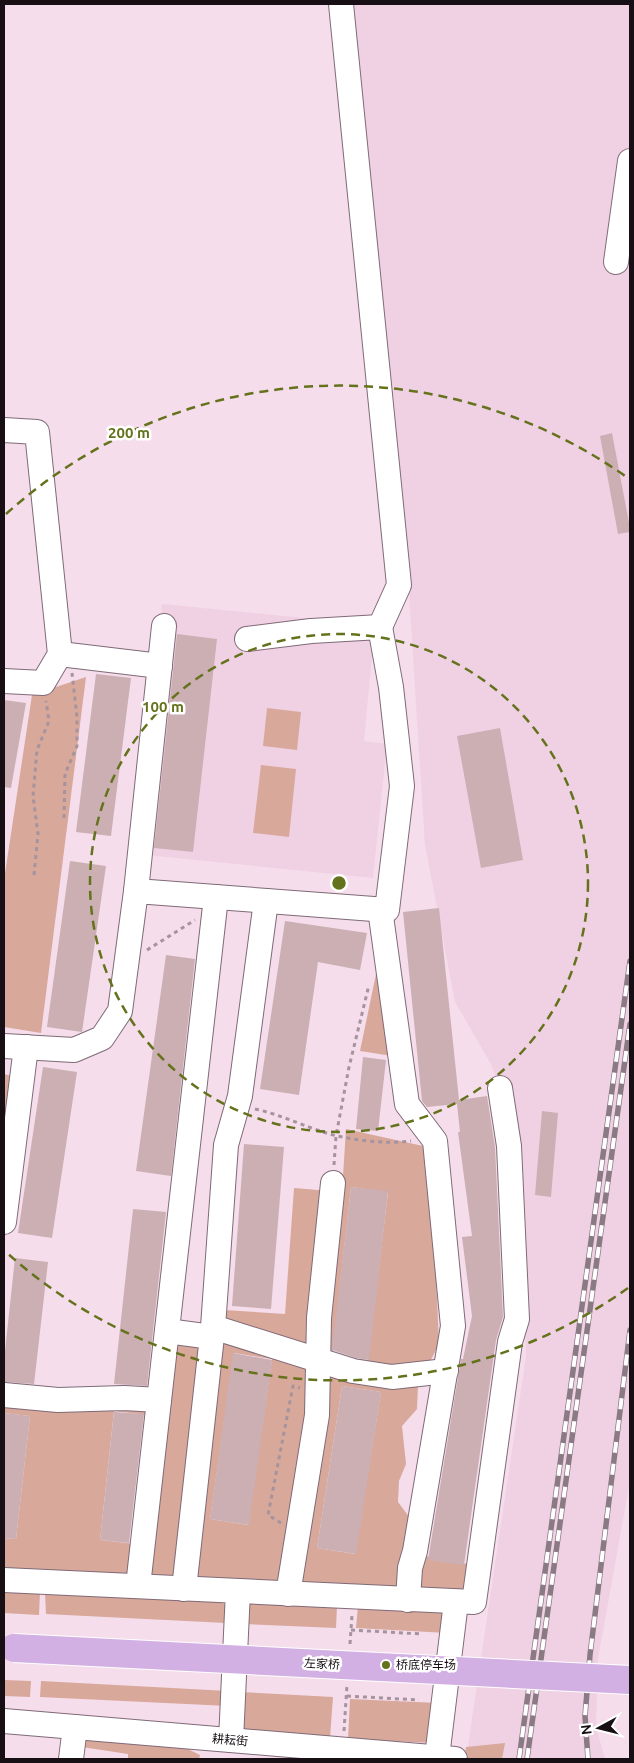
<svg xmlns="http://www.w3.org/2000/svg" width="634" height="1763" viewBox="0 0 634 1763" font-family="Ubuntu,'Noto Sans SC',sans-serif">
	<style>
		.built { fill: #f0d1e4 }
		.green { fill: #d8a89b; fill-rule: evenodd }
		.building { fill: #cbafb3 }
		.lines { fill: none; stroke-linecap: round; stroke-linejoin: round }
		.minor-casing { stroke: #7f6a77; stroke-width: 26 }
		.path { stroke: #a5939e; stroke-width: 3; stroke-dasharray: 4 4; stroke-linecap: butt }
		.minor { stroke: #fff; stroke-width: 24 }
		.rail-casing { stroke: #8a7a84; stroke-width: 5.5 }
		.rail { stroke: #fff; stroke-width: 4; stroke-dasharray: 11; stroke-linecap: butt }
		.major-bridge-casing { stroke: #fff; stroke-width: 30; stroke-linecap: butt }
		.major-bridge { stroke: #d3b0e4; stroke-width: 28 }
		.ring { fill: none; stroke: #65721c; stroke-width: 2.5; stroke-dasharray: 9 6 }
		.poi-dot { fill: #65721c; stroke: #fff; stroke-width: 2 }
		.labels { text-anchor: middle; stroke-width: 5; stroke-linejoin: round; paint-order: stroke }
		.street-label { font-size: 12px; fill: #170f14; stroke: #fff }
		.poi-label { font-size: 12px; fill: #170f14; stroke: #fff; text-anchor: start }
		.centre { fill: #65721c; stroke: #fff; stroke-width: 2.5 }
		.ring-label { font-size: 15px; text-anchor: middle; font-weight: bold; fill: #65721c; stroke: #fff; stroke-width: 5; stroke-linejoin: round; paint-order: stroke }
	</style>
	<rect width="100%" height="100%" fill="#f5ddeb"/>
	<!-- built -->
	<g class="built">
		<path d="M344,4H630V1481L598,1659L596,1727L605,1759H466L526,1356L517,1136L491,1064L455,1002L425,845L409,594Z"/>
		<path d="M162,604L375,625L364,741L387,744L373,878L137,854Z"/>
	</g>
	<!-- green -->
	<g class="green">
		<path d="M86,677L41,1033L4,1027V880L32,695Z"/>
		<path d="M267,708L301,712L297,750L263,746Z"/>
		<path d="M261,765L296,769L289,837L253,833Z"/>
		<path d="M380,955L392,1056L360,1051Z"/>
		<path d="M4,1074L16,1077L4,1145Z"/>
		<path d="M346,1129L423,1146L435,1252L439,1344L418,1385L417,1409L402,1426L406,1464L399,1481L398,1502L410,1518L409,1553L473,1565L469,1595L4,1568V1538L16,1539L30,1416L4,1413V1406L169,1409L175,1339L224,1341V1310L285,1314L294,1188L342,1192ZM351,1187L388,1192L368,1360L332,1356ZM234,1353L272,1359L248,1525L210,1519ZM342,1386L381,1392L355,1554L317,1548ZM114,1411L148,1415L135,1544L100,1540Z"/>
		<path d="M4,1590L40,1592L39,1615L4,1613Z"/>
		<path d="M45,1593L219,1599L228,1608L226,1623L46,1614Z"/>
		<path d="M245,1603L337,1606L336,1628L244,1624Z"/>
		<path d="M358,1606L450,1612L447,1633L356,1628Z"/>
		<path d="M4,1680L31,1681L30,1697L4,1696Z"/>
		<path d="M41,1681L228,1691V1706L40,1697Z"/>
		<path d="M240,1692L333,1697L330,1738L239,1734Z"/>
		<path d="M350,1699L438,1703L434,1743L348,1739Z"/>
		<path d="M83,1735L188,1749L200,1755L199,1759H128V1754L82,1747Z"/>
		<path d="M505,1743L502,1759H464L466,1747Z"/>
	</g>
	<!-- building -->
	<g class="building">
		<path d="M612,433L630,528V532L618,534L600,436Z"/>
		<path d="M177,634L217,639L193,852L154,848Z"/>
		<path d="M96,674L131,678L111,836L76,832Z"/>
		<path d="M4,700L26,703L11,788L4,787Z"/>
		<path d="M500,728L523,860L481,868L457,736Z"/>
		<path d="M70,861L106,866L82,1032L47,1027Z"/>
		<path d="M439,908L459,1100L487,1096L495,1147L503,1317L496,1340L464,1565L428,1560L461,1359H463L472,1316L462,1237L472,1236L458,1132H460L457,1104L427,1107L422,1101L403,912Z"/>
		<path d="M285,921L367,933L360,970L318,962L299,1095L260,1089Z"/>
		<path d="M166,955L195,959L171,1176L136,1171Z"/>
		<path d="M363,1057L386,1060L378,1131L356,1129Z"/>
		<path d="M43,1067L77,1072L52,1238L18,1233Z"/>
		<path d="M542,1111L558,1113L551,1197L535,1195Z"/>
		<path d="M244,1144L284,1147L271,1309L232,1306Z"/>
		<path d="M351,1187L388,1191L369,1360L356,1358L332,1350Z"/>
		<path d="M133,1209L166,1212L147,1386L114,1384Z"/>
		<path d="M15,1258L48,1262L34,1384L4,1382V1360Z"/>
		<path d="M233,1353L272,1360L249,1525L210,1519Z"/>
		<path d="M342,1386L381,1392L356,1554L317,1548Z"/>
		<path d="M114,1412L144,1414L129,1543L100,1540Z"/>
		<path d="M4,1413L30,1416L16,1539L4,1538Z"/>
	</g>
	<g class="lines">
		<!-- minor casing -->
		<g class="minor-casing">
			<g id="minor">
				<path d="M341,4L399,585L380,627"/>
				<path d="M616,262L630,161"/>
				<path d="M4,430L37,432L60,654L43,683L4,681"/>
				<path d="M60,654L160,666"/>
				<path d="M136,891L164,626"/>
				<path d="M380,909L407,1104L435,1141L453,1326L415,1551L410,1568L408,1600"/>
				<path d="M4,1046L74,1050L102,1038L120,1011L136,891L387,910L402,786L391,687L380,627L311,631L247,639"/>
				<path d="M4,1222L26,1047"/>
				<path d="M213,1327L353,1371L392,1377L446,1371"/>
				<path d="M167,1331L212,1337"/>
				<path d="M4,1395L58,1400L124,1398L159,1400"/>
				<path d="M4,1580L474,1602L510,1342L517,1319L509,1146L500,1088"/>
				<path d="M138,1586L216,897"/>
				<path d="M184,1589L213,1327L226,1145L240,1096L266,901"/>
				<path d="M288,1594L317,1415L319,1318L333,1183"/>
				<path d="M4,1721L455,1759"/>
				<path d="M231,1740L238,1591"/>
				<path d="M437,1757L456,1602"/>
				<path d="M71,1759L75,1727"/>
			</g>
		</g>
		<!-- path -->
		<g class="path">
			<path d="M64,818L65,774L77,746V717L72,673"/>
			<path d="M34,875L38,834L33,796L37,750L49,721L46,701"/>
			<path d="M147,950L195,920"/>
			<path d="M255,1109C283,1115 309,1129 337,1136C361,1141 387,1144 411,1141"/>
			<path d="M334,1165L336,1136L349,1067L369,985"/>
			<path d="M281,1523L268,1515L293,1386L300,1388"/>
			<path d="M351,1630L422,1634"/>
			<path d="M350,1644L352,1615"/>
			<path d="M347,1696L419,1700"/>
			<path d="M344,1731L347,1685"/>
		</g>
		<!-- minor -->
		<use href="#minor" class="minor"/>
		<!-- rail casing -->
		<g class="rail-casing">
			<g id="rail">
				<path d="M519,1759L630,961"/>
				<path d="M527,1759L630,1024"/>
				<path d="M588,1759L585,1716L590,1655L630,1330"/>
			</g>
		</g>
		<!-- rail -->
		<use href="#rail" class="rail"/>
		<!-- major-bridge casing -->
		<g class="major-bridge-casing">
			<path id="major-bridge" d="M14,1648L630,1680"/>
		</g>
		<!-- major-bridge -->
		<use href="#major-bridge" class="major-bridge"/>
	</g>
	<!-- distance rings -->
	<g class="ring">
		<circle cx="339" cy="883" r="249"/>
		<path d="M628 1288A497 497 0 0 1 6 1252M6 514A497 497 0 0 1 628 478"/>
	</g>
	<!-- markers -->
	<circle class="poi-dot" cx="386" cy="1665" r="5"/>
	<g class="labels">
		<!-- street labels -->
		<g class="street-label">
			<text transform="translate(322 1664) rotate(3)" y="4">左家桥</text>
			<text transform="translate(230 1740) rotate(5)" y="4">耕耘街</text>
		</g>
		<!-- poi labels -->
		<g class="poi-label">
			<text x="396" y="1669">桥底停车场</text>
		</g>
	</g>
	<circle cx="339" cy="883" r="8" class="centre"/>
	<g class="ring-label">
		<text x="129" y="438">200 m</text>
		<text x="163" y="712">100 m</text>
	</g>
	<!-- border -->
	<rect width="634" height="1763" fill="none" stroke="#170f14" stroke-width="10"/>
	<!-- north arrow -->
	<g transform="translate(599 1728) rotate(263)" stroke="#ffffff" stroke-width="4" paint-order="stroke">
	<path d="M0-4L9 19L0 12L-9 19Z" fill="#170f14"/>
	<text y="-8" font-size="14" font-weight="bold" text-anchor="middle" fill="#170f14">N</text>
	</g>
</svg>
